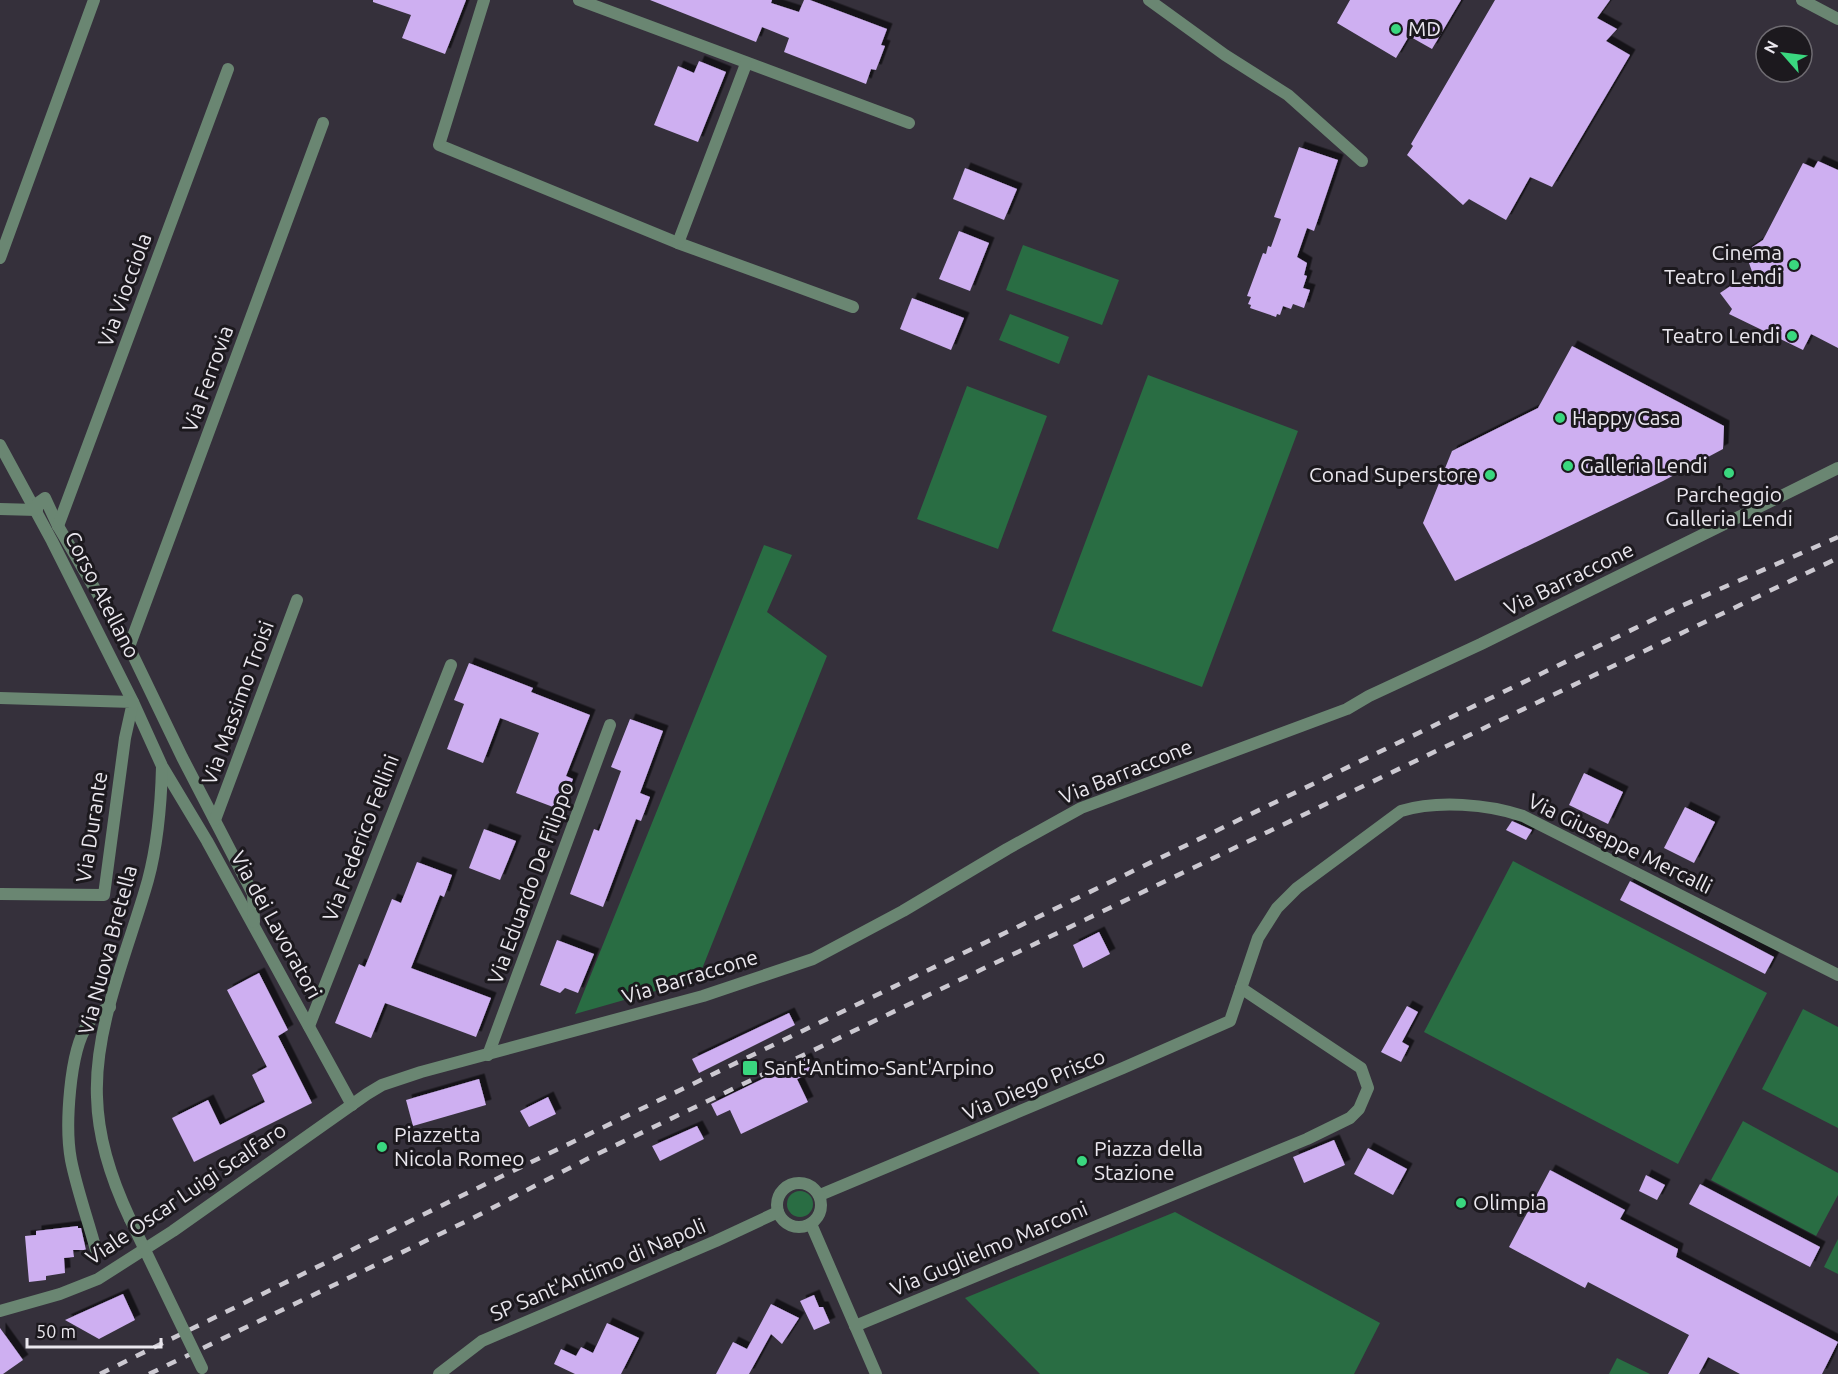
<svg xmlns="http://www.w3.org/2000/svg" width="1838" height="1374" viewBox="0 0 1838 1374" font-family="Ubuntu,sans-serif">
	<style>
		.green { fill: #296d43 }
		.building { fill: #ceaff1; filter: url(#shadow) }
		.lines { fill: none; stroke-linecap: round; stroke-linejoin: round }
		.minor { stroke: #6a8672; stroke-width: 12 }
		.tertiary { stroke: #6a8672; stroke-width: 12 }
		.rail { stroke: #ccc9d1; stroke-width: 4.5; stroke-dasharray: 10 10; stroke-linecap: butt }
		.minor-bridge { stroke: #6a8672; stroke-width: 12 }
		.poi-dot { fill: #3ad77f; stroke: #1c191e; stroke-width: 2 }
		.labels { text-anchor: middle; stroke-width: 6; stroke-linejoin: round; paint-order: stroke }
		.poi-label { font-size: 21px; fill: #eae7ee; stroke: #1c191e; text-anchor: start }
		.street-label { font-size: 21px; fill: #eae7ee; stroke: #1c191e }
	</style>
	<defs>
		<filter id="shadow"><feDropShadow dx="5.5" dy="-5.5" stdDeviation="0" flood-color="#0009"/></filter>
	</defs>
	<rect width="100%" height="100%" fill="#35303b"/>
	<!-- green -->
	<g class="green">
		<path d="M1023,245L1119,280L1102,325L1006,290Z"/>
		<path d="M1010,314L1069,337L1059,364L999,340Z"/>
		<path d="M1148,375L1298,431L1202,687L1052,631Z"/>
		<path d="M967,386L1047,416L998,549L917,519Z"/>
		<path d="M764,545L792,555L767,612L827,656L698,979L575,1014Z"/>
		<path d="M1513,861L1767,993L1678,1164L1424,1032Z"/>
		<path d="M1803,1009L1838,1027V1128L1762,1089Z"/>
		<path d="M1743,1121L1838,1173V1195L1816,1236L1711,1180Z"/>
		<circle cx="800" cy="1204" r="13"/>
		<path d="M1175,1212L1380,1323L1354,1374H1040L965,1298Z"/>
		<path d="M1838,1239V1274L1824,1267Z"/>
		<path d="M1617,1358L1650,1374H1609Z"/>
	</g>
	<!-- building -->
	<g class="building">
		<path d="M373,0H466L445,54L402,38L411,15L373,2Z"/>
		<path d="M650,0H772L771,3L799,12L804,0H810L887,29L881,45L885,46L876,70L871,69L866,84L784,52L789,38L762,27L756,42Z"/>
		<path d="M1350,0H1461L1432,49L1409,36L1396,58L1337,23Z"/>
		<path d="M1495,0H1610L1597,18L1617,29L1606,41L1630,55L1552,187L1530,177L1506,220L1469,199L1463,205L1407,155L1413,146L1411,144Z"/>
		<path d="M699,61L726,72L698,142L654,125L678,66L694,73Z"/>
		<path d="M1299,147L1338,160L1314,231L1307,228L1297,257L1307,263L1304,275L1307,276L1303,288L1310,290L1304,308L1293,304L1291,309L1283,306L1280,315L1277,314L1276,317L1250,308L1251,305L1248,304L1251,297L1247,296L1263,253L1266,254L1268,246L1271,247L1281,219L1274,217Z"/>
		<path d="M1818,161L1838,170V348L1811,334L1803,350L1729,314L1732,309L1720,293L1735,283L1754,277L1745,252L1763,240L1803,163L1814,168Z"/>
		<path d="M965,168L1017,189L1004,220L953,199Z"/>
		<path d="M959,231L989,243L970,291L939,279Z"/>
		<path d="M912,298L964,318L951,350L900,329Z"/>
		<path d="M1572,346L1724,426L1723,449L1663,481L1455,581L1423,523L1452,451L1538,408Z"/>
		<path d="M469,663L533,688L531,692L590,715L566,776L573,779L561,810L516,793L539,733L500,718L483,763L447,749L464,704L454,700Z"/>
		<path d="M630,719L663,731L640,793L650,797L641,821L636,819L603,907L570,894L594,829L599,831L621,771L611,767Z"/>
		<path d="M1584,773L1623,792L1608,824L1569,805Z"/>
		<path d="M1685,807L1715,822L1694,863L1664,848Z"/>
		<path d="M1512,821L1532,830L1526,840L1506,830Z"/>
		<path d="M484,829L516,841L500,880L469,868Z"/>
		<path d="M417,862L452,875L444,897L440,895L411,968L491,998L476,1037L385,1003L371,1038L335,1023L359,964L365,967L392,899L401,903Z"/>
		<path d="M1630,881L1774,957L1765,974L1620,900Z"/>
		<path d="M1099,932L1110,954L1083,968L1073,945Z"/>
		<path d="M557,940L594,954L578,993L565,988L560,993L540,985Z"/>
		<path d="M259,973L288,1030L278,1036L312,1103L194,1162L172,1118L208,1100L220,1125L265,1102L252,1075L267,1067L227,990Z"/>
		<path d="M1407,1006L1418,1012L1402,1042L1409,1046L1401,1062L1381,1052Z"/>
		<path d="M789,1013L795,1025L699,1073L692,1059Z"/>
		<path d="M806,1058L813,1072L797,1079L808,1102L741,1134L730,1110L717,1116L711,1104Z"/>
		<path d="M479,1079L486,1105L413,1126L406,1100Z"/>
		<path d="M548,1097L556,1114L529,1127L520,1111Z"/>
		<path d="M697,1126L704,1139L660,1161L652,1146Z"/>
		<path d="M1334,1140L1345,1165L1304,1183L1293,1157Z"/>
		<path d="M1368,1148L1407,1169L1393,1195L1354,1174Z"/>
		<path d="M1550,1170L1625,1210L1620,1219L1678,1249L1676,1257L1838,1342L1822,1374H1740L1708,1357L1699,1374H1668L1689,1335L1588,1282L1585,1288L1509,1247Z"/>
		<path d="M1646,1175L1665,1185L1657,1200L1639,1191Z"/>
		<path d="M1700,1184L1820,1247L1810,1267L1689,1204Z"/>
		<path d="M78,1226V1228H81L86,1250H73L74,1257L64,1258L65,1273L46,1276V1280L29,1282L25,1236L36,1235V1231Z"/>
		<path d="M123,1294L135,1320L99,1339L65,1320Z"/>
		<path d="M814,1295L819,1307H823L830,1323L814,1330L800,1301Z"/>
		<path d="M771,1304L799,1318L782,1344L771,1334L749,1374H716L733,1342L747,1349Z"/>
		<path d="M607,1323L639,1338L621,1374H575L554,1364L561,1349L576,1356L581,1347L593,1353Z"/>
		<path d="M0,1328L23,1360L3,1374H0Z"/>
	</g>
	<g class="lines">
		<!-- minor -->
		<g class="minor">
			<path d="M484,0L439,145L678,243L853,307"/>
			<path d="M579,0L909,123"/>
			<path d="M1149,0L1225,55L1288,95L1362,161"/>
			<path d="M678,243L746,64"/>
			<path d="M0,258L94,0"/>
			<path d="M0,445L52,541L133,702L162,766L207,841L352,1105"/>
			<path d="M0,509L37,510L38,503L45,498L58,526L129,647L182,757L253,894L254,922"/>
			<path d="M58,526L228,69"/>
			<path d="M129,647L323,123"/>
			<path d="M0,698L133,702L125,738L104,895L0,894"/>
			<path d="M215,820L297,600"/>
			<path d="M309,1026L451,665"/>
			<path d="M488,1055L610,725"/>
			<path d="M820,1195L1123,1068L1230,1021L1258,938L1277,908L1297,888L1401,811C1437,800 1488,804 1523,816L1838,975"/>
			<path d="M130,1219C112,1181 98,1139 97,1097C94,1026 129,948 148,880C158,843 161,806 162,767"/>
			<path d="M96,1250C88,1220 77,1190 71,1160C65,1128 69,1051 88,1024C93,1016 101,1011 110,1007"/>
			<path d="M855,1326L1307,1139L1350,1118L1359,1109L1368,1088L1361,1068L1241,988"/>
		</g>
		<!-- tertiary -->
		<g class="tertiary">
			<path d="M1802,0L1838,19"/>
			<circle cx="799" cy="1205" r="22"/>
			<path d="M811,1224L876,1374"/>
			<path d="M0,1311L60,1294L98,1279L173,1231L367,1094L382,1085L421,1072L703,996L813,959L903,911L1007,849L1081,808L1347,709L1369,696L1481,644L1838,468"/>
			<path d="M439,1374L482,1341L716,1241L778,1212"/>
		</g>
		<!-- rail -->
		<g class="rail">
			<path d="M100,1374L459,1197L1679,607L1838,537"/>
			<path d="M149,1374L467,1221L587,1159L1838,558"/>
		</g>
		<!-- minor-bridge -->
		<path class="minor-bridge" d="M130,1219L202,1368"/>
	</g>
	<!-- markers -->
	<g class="poi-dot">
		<circle cx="1396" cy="29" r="6"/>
		<circle cx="1794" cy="265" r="6"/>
		<circle cx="1792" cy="336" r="6"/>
		<circle cx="1560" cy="418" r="6"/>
		<circle cx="1568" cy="466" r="6"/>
		<circle cx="1729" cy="473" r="6"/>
		<circle cx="1490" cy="475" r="6"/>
		<rect x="742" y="1060" width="16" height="16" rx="3"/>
		<circle cx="382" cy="1147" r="6"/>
		<circle cx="1082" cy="1161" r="6"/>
		<circle cx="1461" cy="1203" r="6"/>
	</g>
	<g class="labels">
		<!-- poi labels -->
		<g class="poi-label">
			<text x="1408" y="36">MD</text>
			<text x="1782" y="260" text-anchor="end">Cinema<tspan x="1782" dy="24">Teatro Lendi</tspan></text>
			<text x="1780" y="343" text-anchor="end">Teatro Lendi</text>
			<text x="1572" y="425">Happy Casa</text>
			<text x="1580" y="473">Galleria Lendi</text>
			<text x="1478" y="482" text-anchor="end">Conad Superstore</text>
			<text x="1729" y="502" text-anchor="middle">Parcheggio<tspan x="1729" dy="24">Galleria Lendi</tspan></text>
			<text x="764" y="1075">Sant'Antimo-Sant'Arpino</text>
			<text x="394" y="1142">Piazzetta<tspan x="394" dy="24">Nicola Romeo</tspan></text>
			<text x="1094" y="1156">Piazza della<tspan x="1094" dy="24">Stazione</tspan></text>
			<text x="1473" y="1210">Olimpia</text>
		</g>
		<!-- street labels -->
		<g class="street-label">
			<text transform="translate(125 290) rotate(-70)" y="7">Via Viocciola</text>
			<text transform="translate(208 379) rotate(-70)" y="7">Via Ferrovia</text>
			<text transform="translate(1569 579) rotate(-26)" y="7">Via Barraccone</text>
			<text transform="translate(102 595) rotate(63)" y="7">Corso Atellano</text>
			<text transform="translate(238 703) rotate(-70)" y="7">Via Massimo Troisi</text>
			<text transform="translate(1126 772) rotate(-22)" y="7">Via Barraccone</text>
			<text transform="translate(92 827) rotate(-81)" y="7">Via Durante</text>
			<text transform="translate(361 838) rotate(-69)" y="7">Via Federico Fellini</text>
			<text transform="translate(1620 844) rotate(26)" y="7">Via Giuseppe Mercalli</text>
			<text transform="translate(531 883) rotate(-70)" y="7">Via Eduardo De Filippo</text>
			<text transform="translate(276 925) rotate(61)" y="7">Via dei Lavoratori</text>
			<text transform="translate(108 950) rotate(-75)" y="7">Via Nuova Bretella</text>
			<text transform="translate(690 977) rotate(-17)" y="7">Via Barraccone</text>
			<text transform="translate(1034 1085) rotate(-23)" y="7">Via Diego Prisco</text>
			<text transform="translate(186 1194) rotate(-34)" y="7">Viale Oscar Luigi Scalfaro</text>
			<text transform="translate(989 1249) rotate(-23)" y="7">Via Guglielmo Marconi</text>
			<text transform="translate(598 1270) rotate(-23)" y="7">SP Sant'Antimo di Napoli</text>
		</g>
	</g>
	<!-- north arrow -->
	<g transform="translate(1784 54) rotate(298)"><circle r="28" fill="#1c191e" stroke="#6e6b71" stroke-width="1.5"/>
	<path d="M0-4.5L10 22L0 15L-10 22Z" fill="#3ad77f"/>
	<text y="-9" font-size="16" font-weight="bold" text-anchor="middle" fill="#eae7ee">N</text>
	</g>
	<!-- scale -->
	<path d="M27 1338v9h134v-9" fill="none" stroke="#eae7ee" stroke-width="3"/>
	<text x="36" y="1338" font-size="18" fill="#eae7ee" stroke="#1c191e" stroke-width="4.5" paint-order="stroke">50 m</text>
</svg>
